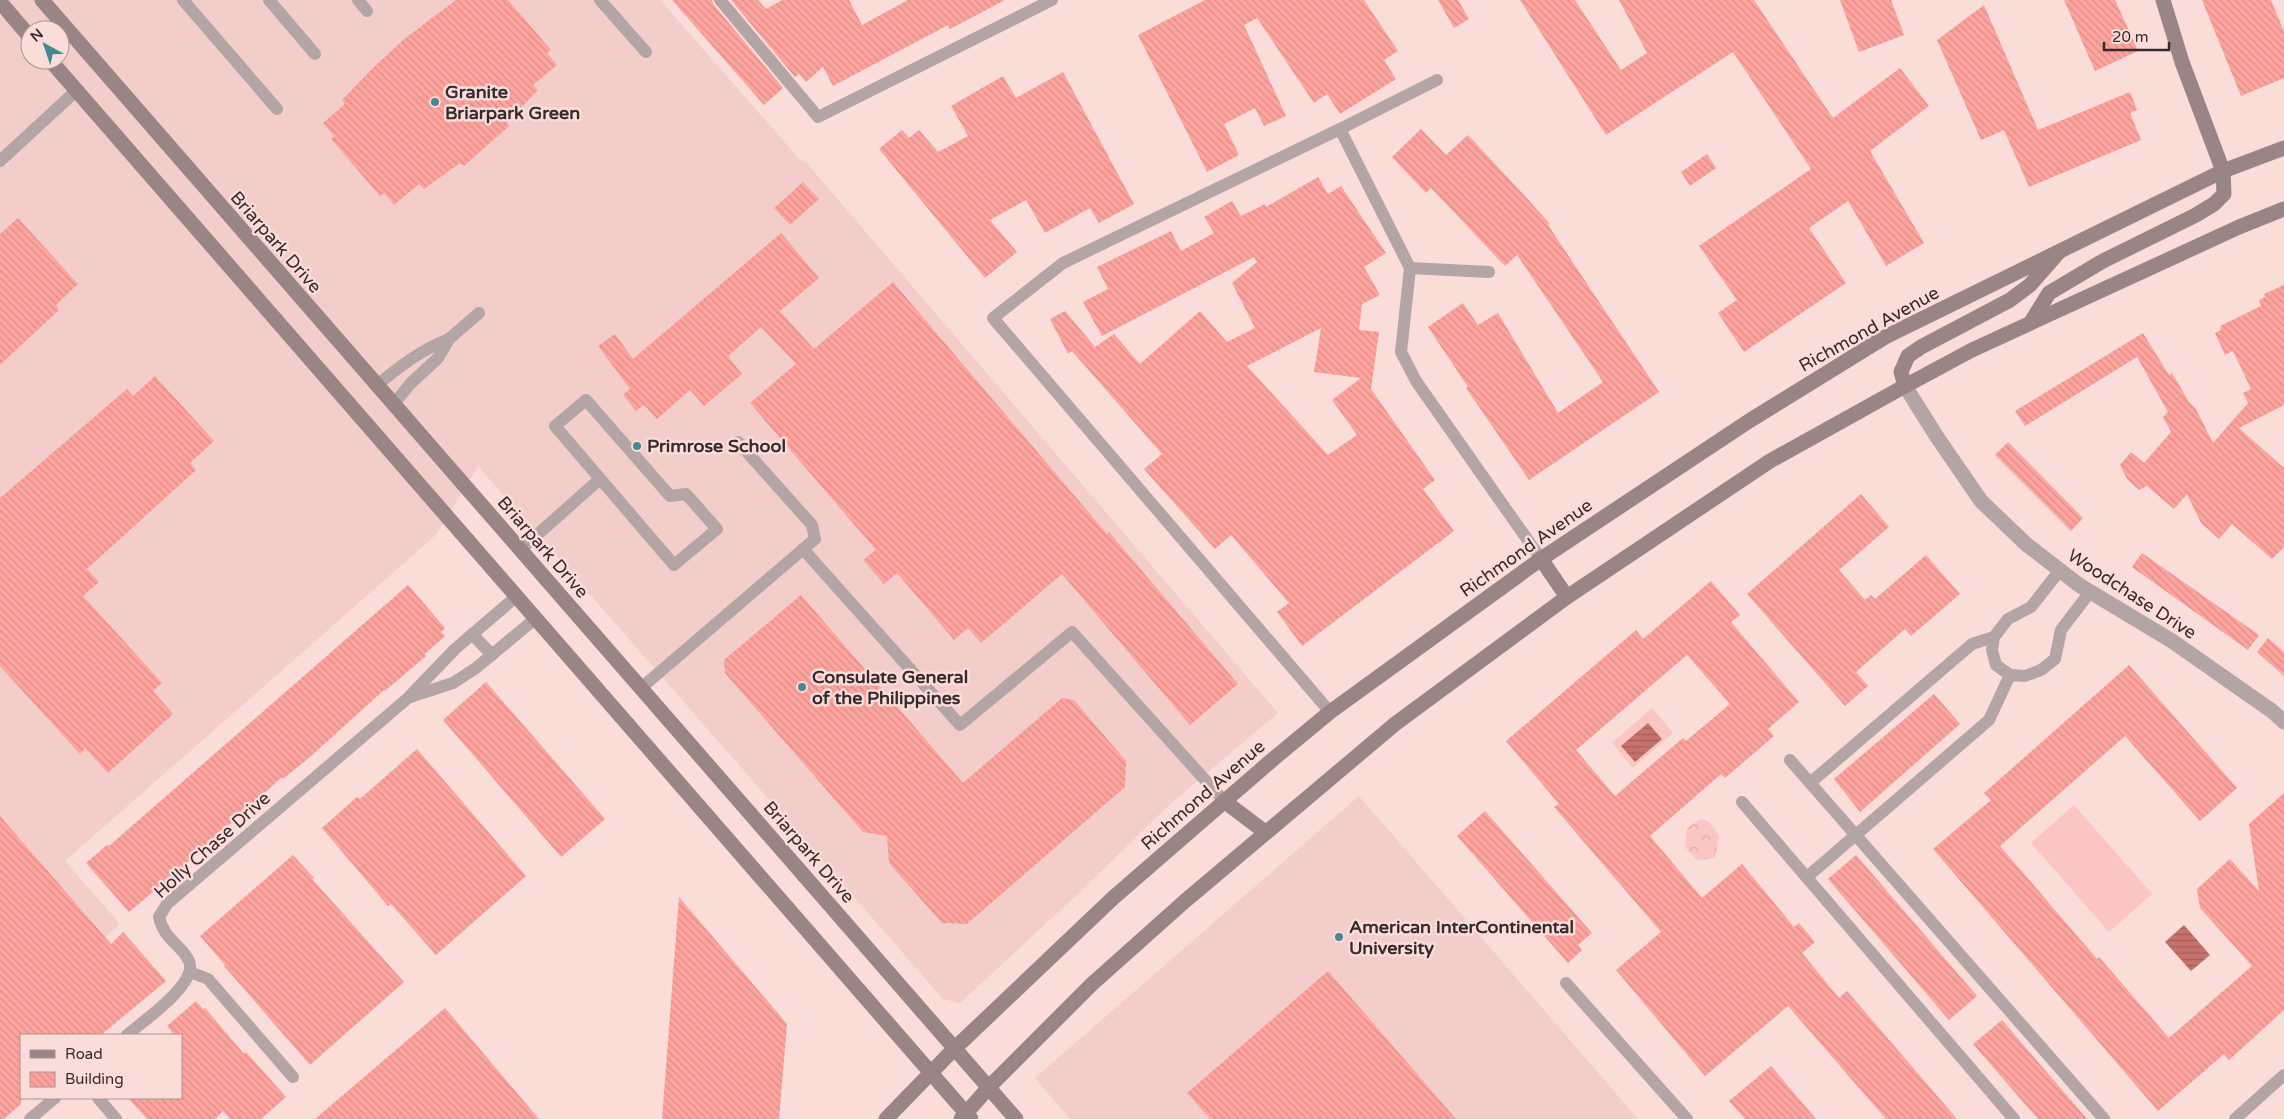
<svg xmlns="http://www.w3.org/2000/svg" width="2284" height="1119" viewBox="0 0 2284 1119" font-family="'Varela Round',sans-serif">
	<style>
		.built { fill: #f3cdca; fill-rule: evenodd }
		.grass { fill: #fac5c2 }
		.park { fill: url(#park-crowns) }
		.water { fill: url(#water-rules) }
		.building { fill: url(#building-back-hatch); fill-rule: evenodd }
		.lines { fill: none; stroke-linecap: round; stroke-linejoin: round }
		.lane { stroke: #b2a5a4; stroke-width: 12 }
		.street { stroke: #b2a5a4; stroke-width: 15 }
		.secondary { stroke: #998684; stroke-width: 15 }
		.poi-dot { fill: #428a90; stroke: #fadcd9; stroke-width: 2 }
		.labels { text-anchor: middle; stroke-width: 5; stroke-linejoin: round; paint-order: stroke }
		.poi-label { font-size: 18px; font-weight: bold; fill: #362b2a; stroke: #fadcd9; text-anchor: start }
		.street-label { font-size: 18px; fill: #362b2a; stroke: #fadcd9 }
	</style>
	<defs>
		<pattern id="park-crowns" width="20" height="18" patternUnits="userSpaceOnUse" patternTransform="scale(1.25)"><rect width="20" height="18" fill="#fac5c2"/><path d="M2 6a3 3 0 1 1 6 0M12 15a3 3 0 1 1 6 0" fill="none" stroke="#d7a9a7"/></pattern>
		<pattern id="water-rules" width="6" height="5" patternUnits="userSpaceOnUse" patternTransform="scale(1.25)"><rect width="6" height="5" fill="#c7716d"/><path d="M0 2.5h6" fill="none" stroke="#a25d5a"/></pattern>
		<pattern id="building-back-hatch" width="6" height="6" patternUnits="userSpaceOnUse" patternTransform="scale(1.25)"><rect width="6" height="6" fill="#ffa39e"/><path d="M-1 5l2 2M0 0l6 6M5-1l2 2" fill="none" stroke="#db8c88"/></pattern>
	</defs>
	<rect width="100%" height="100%" fill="#fadcd9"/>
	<!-- built -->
	<g class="built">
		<path d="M0,0H660L802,162L805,161L1278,713L1168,806L1079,893L960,1003L943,999L478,466L436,535L65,861L120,924L0,1027ZM30,30H60V60H30Z"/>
		<path d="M1359,796L1638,1119H1070L1035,1078Z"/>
	</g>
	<!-- grass -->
	<g class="grass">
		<path d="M1652,708L1673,733L1633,768L1612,743Z"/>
		<path d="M2074,805L2152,894L2109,932L2031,843Z"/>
	</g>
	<!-- park -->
	<path class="park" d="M1701,819L1708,821L1719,836L1715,858L1697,860L1685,847L1687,828Z"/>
	<!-- water -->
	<g class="water">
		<path d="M1648,723L1662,739L1635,762L1621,746Z"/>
		<path d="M2184,925L2210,955L2191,971L2165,942Z"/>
	</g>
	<!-- building -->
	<g class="building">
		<path d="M456,0H508L551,50L547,53L557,65L533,85L538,90L506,123L509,126L464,166L460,163L424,189L419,184L394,205L384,193L380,196L331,139L334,136L323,123L345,104L342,100L372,69L403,40Z"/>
		<path d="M672,0H712L714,5L783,88L764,105Z"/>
		<path d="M731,0H758L766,9L782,0H849L862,25L908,0H1005L950,29L948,25L833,86L823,67L806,82L799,74L795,77Z"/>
		<path d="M1205,0H1364L1398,51L1384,60L1396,79L1340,114L1327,94L1314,103L1257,18L1244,25L1286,116L1264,126L1255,108L1224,124L1239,155L1207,172L1138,35Z"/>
		<path d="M1438,0H1458L1469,19L1454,28Z"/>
		<path d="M1520,0H1575L1621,70L1647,53L1619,0H1754L1833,118L1900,68L1929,106L1870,151L1924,243L1886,266L1848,201L1809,228L1846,283L1744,352L1718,313L1737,300L1699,246L1811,169L1733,52L1606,135Z"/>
		<path d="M1840,0H1891L1904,35L1859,52Z"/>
		<path d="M2064,0H2115L2138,51L2095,71Z"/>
		<path d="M2202,0H2271L2284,32V78L2241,96Z"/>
		<path d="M1984,5L2038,130L2130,92L2137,110L2130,113L2141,140L2029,187L2004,130L1981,140L1937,40Z"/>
		<path d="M1063,72L1134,204L1099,223L1090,208L1045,233L1026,200L990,220L1017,252L985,278L879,149L902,130L909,138L919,130L938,152L968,136L951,106L1003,76L1016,98Z"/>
		<path d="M1421,129L1446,155L1468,135L1524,195L1550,224L1548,225L1659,392L1529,480L1466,388L1468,387L1428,327L1463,303L1478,325L1498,313L1558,413L1603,382L1517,255L1505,266L1431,188L1426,193L1392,157Z"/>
		<path d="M1707,154L1716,168L1690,186L1681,172Z"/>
		<path d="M1318,177L1328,194L1341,186L1386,253L1364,267L1380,295L1362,304L1359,330L1379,332L1371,389L1435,480L1423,489L1454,531L1302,646L1277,612L1289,603L1231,535L1215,549L1144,469L1162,454L1072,351L1068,354L1050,319L1065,311L1095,347L1114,334L1140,364L1200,311L1227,342L1255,328L1232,283L1257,262L1254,257L1102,336L1083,302L1108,289L1097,267L1171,231L1181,251L1214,233L1204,217L1232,201L1241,216L1265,204L1266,207ZM1321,328L1314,372L1361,378L1332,400L1357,435L1328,455L1247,366Z"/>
		<path d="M803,182L819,199L790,225L774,208Z"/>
		<path d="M18,218L78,284L56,305L59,310L0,365V234Z"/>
		<path d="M781,233L819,278L780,311L814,349L893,282L1107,534L1109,532L1238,684L1190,725L1062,574L981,643L968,628L954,640L897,573L884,584L863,560L876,550L750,403L796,364L761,327L728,356L742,374L704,406L690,390L657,419L644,405L636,411L623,395L630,389L598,346L615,334L633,359Z"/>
		<path d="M2284,285V405L2239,428L2284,468V547L2272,559L2232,524L2219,539L2201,523L2187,494L2174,509L2147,486L2139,490L2127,479L2120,465L2131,452L2144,463L2171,432L2163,417L2168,412L2137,357L2025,426L2015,411L2143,333L2169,375L2172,373L2189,402L2196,409L2213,443L2248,403L2243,393L2251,389L2233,351L2225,355L2215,333L2221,330L2220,326L2261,306L2259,300L2265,297L2264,294Z"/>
		<path d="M155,376L214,441L190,463L196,470L87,569L99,582L83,596L162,683L153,691L173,714L108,773L85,748L80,754L0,666V498L127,389L133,396Z"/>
		<path d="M2008,442L2083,518L2071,531L1995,455Z"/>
		<path d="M1861,494L1889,527L1839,570L1865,600L1871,595L1875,599L1926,555L1960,594L1911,636L1905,629L1856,672L1868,686L1845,706L1747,594Z"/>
		<path d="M2142,553L2259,635L2248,650L2132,567Z"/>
		<path d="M1711,581L1740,615L1731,622L1799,702L1768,729L1774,736L1725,778L1721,774L1650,836L1702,898L1742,864L1794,927L1799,923L1815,942L1802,953L1839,998L1847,991L1957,1119H1886L1788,1006L1705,1076L1616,970L1661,932L1554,807L1559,804L1506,741L1636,630L1643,639ZM1687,655L1730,704L1686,741L1683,738L1615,796L1576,750Z"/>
		<path d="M408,585L445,628L441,632L445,636L425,654L426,656L385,691L384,690L310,757L283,779L282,777L184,866L129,912L86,863L107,845L109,846Z"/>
		<path d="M801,595L963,783L1062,698L1074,700L1126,761L1125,787L967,924L942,923L889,863L887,836L863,832L725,673L724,660Z"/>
		<path d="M2268,638L2284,652V676L2257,652Z"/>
		<path d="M2129,665L2237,788L2200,821L2125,736L2000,846L2097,959L2099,957L2169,1038L2252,966L2200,908L2197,889L2230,859L2259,891L2249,824L2284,793V1010L2229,1060L2224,1054L2158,1111L1933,849L1991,800L1984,793Z"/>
		<path d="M486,682L605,819L561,857L443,720Z"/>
		<path d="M1934,694L1960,724L1860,812L1834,779Z"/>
		<path d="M417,749L526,876L436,955L391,904L388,906L322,828L357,797L360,799Z"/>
		<path d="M1485,811L1592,933L1578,945L1582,950L1568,963L1457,836Z"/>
		<path d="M0,816L111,944L123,932L166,981L101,1035H21V1104L4,1119H0Z"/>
		<path d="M293,855L314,878L312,879L404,982L310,1065L224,966L225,965L200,936Z"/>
		<path d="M1856,855L1977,996L1949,1020L1828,879Z"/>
		<path d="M679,897L787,1024L779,1119H662Z"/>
		<path d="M1328,971L1456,1119H1210L1187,1093Z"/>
		<path d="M196,1001L203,1009L205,1008L244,1054L246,1052L286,1097L261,1119H230L223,1111L215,1119H147L128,1098H181V1035H174L167,1026Z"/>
		<path d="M445,1008L539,1119H315Z"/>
		<path d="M2002,1020L2087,1119H2038L1973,1044Z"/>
		<path d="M1771,1066L1816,1119H1745L1729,1101Z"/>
	</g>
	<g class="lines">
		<!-- lane -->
		<g class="lane">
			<path d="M183,0L277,109"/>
			<path d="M269,0L315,54"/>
			<path d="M358,0L367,11"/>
			<path d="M600,0L646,52"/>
			<path d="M720,0L818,117L1052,0"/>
			<path d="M1340,129L1437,80"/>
			<path d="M0,161L77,90"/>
			<path d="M1410,268L1489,272"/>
			<path d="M376,386C400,366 421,350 449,339"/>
			<path d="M586,400L670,496L686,494L717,529L674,565L555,426Z"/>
			<path d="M393,405L410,384L438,358L449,339L479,313"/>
			<path d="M803,549L960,725L1072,632L1224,801"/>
			<path d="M520,550L600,479"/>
			<path d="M2060,570L2031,607L2008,619L1994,637L1992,650L1996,665L2010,675L2025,676L2041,670L2055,659L2061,630L2090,592"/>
			<path d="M472,634L492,655"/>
			<path d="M641,688L815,539L812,525L738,442"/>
			<path d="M410,697L453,683L476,668L536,618"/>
			<path d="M1330,712L993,318L1063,263L1340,129L1410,268L1401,352L1416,381L1541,559"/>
			<path d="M1790,760L2104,1119"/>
			<path d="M1810,783L1972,644L1994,637"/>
			<path d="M1742,802L2014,1119"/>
			<path d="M1807,877L1989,720L2010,675"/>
			<path d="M190,972L208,979L293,1077"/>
			<path d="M1566,983L1687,1119"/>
			<path d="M127,1035C142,1022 199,983 189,961C181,944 164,940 159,917L167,904L408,698L455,649L517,596"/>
			<path d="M98,1098L116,1119"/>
			<path d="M30,1119L55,1098"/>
			<path d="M2235,1119L2284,1075"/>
		</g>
		<!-- street -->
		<path class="street" d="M1905,386L1937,437L1981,501L2026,544L2079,585L2172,641L2272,711L2284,722"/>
		<!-- secondary -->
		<g class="secondary">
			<path d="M42,0L1016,1119"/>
			<path d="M0,2L30,37"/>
			<path d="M50,60L971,1119"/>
			<path d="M2031,322L2049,293L2103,261L2196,215L2214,204L2224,194L2223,171L2182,62L2163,0"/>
			<path d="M1905,386L1901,372L1908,356L1921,347L2010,300L2030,285L2058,253"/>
			<path d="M1541,559L1567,597"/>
			<path d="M1224,801L1265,832"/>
			<path d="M886,1119L954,1049L1113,898L1272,760L1330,712L1541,559L1749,421L1885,337L2223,171L2284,148"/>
			<path d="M961,1119L989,1087L1092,984L1185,901L1395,724L1567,597L1770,461L1905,386L1972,350L2239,227L2284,209"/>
		</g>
	</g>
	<!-- markers -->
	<g class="poi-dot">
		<circle cx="435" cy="102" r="5"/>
		<circle cx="637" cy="446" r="5"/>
		<circle cx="802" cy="687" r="5"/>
		<circle cx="1339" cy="937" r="5"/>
	</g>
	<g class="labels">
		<!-- poi labels -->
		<g class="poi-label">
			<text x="445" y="98">Granite<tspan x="445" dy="21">Briarpark Green</tspan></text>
			<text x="647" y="452">Primrose School</text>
			<text x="812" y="683">Consulate General<tspan x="812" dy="21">of the Philippines</tspan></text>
			<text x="1349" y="933">American InterContinental<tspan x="1349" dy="21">University</tspan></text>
		</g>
		<!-- street labels -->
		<g class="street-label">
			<text transform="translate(276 242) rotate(49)" y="6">Briarpark Drive</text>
			<text transform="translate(1869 329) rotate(-29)" y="6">Richmond Avenue</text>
			<text transform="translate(543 547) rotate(49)" y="6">Briarpark Drive</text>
			<text transform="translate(1526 548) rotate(-35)" y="6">Richmond Avenue</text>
			<text transform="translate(2132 594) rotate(33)" y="6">Woodchase Drive</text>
			<text transform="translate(1203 795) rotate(-41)" y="6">Richmond Avenue</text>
			<text transform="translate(212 845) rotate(-42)" y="6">Holly Chase Drive</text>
			<text transform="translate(809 852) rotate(49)" y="6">Briarpark Drive</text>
		</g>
	</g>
	<!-- legend -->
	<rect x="20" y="1034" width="162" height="65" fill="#fadcd9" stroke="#ac9593"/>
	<rect x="30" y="1050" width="25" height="8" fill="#998684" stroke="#ac9593"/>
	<text x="65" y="1059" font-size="15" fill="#362b2a">Road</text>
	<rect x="30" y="1072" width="25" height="15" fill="url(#building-back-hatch)" stroke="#ac9593"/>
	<text x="65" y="1084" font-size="15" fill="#362b2a">Building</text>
	<!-- north arrow -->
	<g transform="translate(45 45) rotate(320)"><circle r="24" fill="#fadcd9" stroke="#ac9593"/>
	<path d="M0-4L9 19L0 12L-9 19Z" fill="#428a90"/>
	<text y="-8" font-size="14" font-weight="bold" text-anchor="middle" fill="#362b2a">N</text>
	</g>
	<!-- scale -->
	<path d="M2104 42v8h65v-8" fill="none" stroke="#362b2a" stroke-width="2.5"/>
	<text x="2112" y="42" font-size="15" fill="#362b2a" stroke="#fadcd9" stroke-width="4" paint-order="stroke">20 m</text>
</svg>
